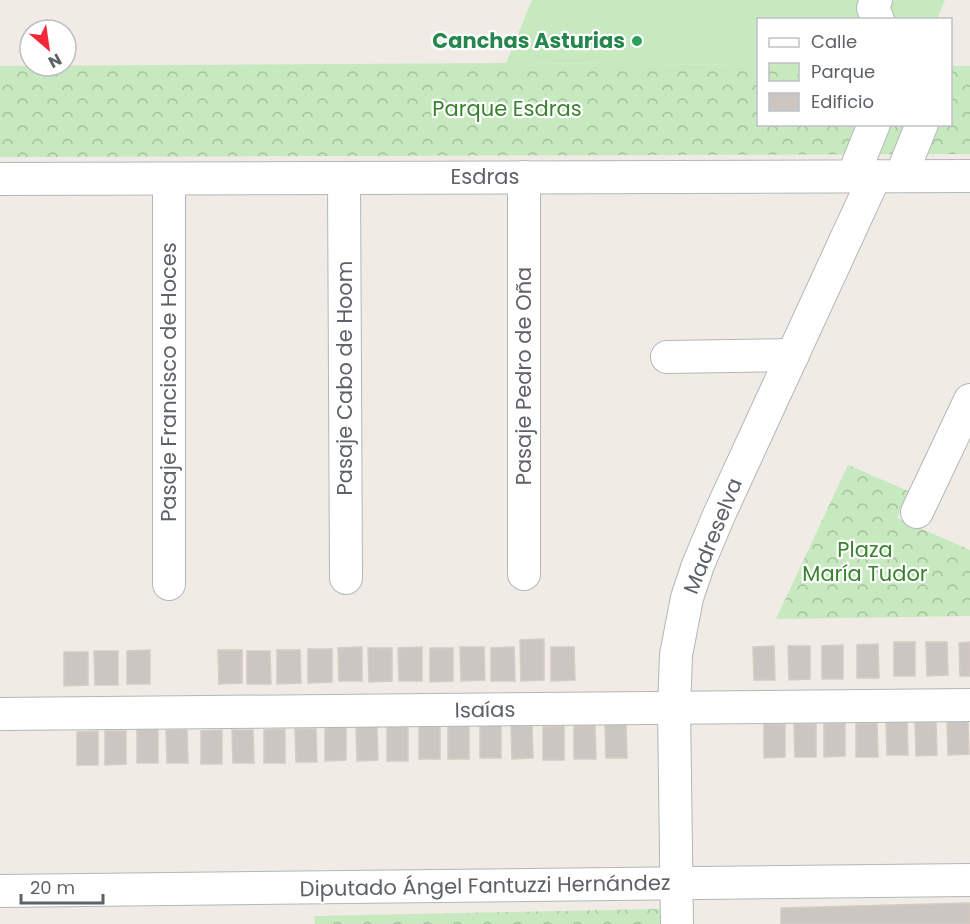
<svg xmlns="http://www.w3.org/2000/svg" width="970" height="924" viewBox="0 0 970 924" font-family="Poppins,sans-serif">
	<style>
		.park { fill: url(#park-crowns) }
		.pitch { fill: #c7e9bf }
		.building { fill: #cbc6c1; stroke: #d5ccc2; stroke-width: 1.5 }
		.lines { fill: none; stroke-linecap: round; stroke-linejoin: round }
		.minor-casing { stroke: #b2b7ba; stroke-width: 34 }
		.minor { stroke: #fff; stroke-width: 32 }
		.leisure-dot { fill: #2e9e5b; stroke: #fff; stroke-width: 2 }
		.labels { text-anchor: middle; stroke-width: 4.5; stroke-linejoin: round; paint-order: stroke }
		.leisure-label { font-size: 21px; font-weight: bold; fill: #27864d; stroke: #fff; text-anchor: end }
		.park-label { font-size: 21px; fill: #39832f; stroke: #fff }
		.street-label { font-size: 21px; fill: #5c6266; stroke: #fff }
	</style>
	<defs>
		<pattern id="park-crowns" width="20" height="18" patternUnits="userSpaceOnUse" patternTransform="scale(1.5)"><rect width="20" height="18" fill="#c7e9bf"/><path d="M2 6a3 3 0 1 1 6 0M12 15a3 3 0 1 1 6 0" fill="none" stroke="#a5c09f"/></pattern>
	</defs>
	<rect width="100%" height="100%" fill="#f0ebe5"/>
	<!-- park -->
	<g class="park">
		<path d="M506,63L758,65V124H950L951,66H970V154L0,157V66Z"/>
		<path d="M848,465L908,491L897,518L970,550V616L776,619Z"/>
		<path d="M663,909V924H315L314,916Z"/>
	</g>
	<!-- pitch -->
	<path class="pitch" d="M532,0H945L937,19L758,20V65L506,63Z"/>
	<!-- building -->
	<g class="building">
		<path d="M544,639V680L521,681L520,640Z"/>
		<rect x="894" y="642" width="21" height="34"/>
		<path d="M926,642H947L948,675L927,676Z"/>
		<path d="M970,642V676H960L959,643Z"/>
		<path d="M878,644L879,678H857V645Z"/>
		<path d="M843,645V679H822V646Z"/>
		<path d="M774,646L775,680H754L753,647Z"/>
		<path d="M788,646H810V679L789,680Z"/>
		<path d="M362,647V681H339L338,648Z"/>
		<path d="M422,647V681H399L398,648Z"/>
		<path d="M460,647H484L485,680L461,681Z"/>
		<path d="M514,647L515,681H491V648Z"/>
		<path d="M551,647H574L575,680L551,681Z"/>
		<path d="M368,648H392V681L369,682Z"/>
		<path d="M430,648H453V681L430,682Z"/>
		<path d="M308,649H332V682L308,683Z"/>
		<path d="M150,650V684H127V651Z"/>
		<path d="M218,650H242V683L219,684Z"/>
		<path d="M277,650H300L301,683L277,684Z"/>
		<path d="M94,651H118V685H95Z"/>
		<path d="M247,651H270L271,684H247Z"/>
		<path d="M64,652H88V685L64,686Z"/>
		<path d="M907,721L908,755H887L886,722Z"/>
		<path d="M968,721L969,754L948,755L947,722Z"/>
		<path d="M915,722H936L937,755L916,756Z"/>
		<path d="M824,723H845V756L824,757Z"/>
		<path d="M877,723L878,757H856V724Z"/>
		<path d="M501,724V758H480V725Z"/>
		<path d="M626,724L627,758H606L605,725Z"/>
		<path d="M764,724H785V757L764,758Z"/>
		<path d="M794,724H816V757H795Z"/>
		<path d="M511,725H532L533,758L512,759Z"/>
		<path d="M595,725L596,759H574V726Z"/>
		<rect x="419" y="726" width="21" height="33"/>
		<rect x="448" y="726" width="21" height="33"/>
		<path d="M564,726V760H543V727Z"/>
		<path d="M346,727V760L325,761V728Z"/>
		<path d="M356,727H377L378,760L357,761Z"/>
		<rect x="387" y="727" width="21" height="34"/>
		<path d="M158,729V763H137V730Z"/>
		<path d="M285,729V763H264V730Z"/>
		<path d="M295,729H316L317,762H296Z"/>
		<path d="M166,730H187L188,763H167Z"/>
		<path d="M222,730V764H201V731Z"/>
		<path d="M232,730H253L254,763H233Z"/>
		<path d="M98,731V765H77V732Z"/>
		<path d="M105,731H126V764L105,765Z"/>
		<path d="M970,903V924H781V908Z"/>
	</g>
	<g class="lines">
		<!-- minor casing -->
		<g class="minor-casing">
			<g id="minor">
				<path d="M876,0L873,8L878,20"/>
				<path d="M853,176L874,124"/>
				<path d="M901,176L922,124"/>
				<path d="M524,177V574"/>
				<path d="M344,178L346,578"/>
				<path d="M0,179L970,176"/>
				<path d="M169,179V584"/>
				<path d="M667,357L793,355"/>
				<path d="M917,512L970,400"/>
				<path d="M0,714L970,705"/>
				<path d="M0,891L970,880"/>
				<path d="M677,924L674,708L676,655L687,598L698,565L719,515L875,176"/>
			</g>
		</g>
		<!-- minor -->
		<use href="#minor" class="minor"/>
	</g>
	<!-- markers -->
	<circle class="leisure-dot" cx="637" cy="41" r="6"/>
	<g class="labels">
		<!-- leisure labels -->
		<g class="leisure-label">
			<text x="625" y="48">Canchas Asturias</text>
		</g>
		<!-- park labels -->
		<g class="park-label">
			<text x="507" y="116">Parque Esdras</text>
			<text x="865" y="557">Plaza<tspan x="865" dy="24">María Tudor</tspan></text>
		</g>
		<!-- street labels -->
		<g class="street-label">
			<text x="485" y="184">Esdras</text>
			<text transform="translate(524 376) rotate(-90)" y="7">Pasaje Pedro de Oña</text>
			<text transform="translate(345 378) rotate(-90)" y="7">Pasaje Cabo de Hoom</text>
			<text transform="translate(169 382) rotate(-90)" y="7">Pasaje Francisco de Hoces</text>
			<text transform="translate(713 536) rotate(-68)" y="7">Madreselva</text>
			<text transform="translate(485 710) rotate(-1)" y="7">Isaías</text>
			<text transform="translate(485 886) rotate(-1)" y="7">Diputado Ángel Fantuzzi Hernández</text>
		</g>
	</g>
	<!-- legend -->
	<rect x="757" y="18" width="195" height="108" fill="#ffffff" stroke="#bec0c2" stroke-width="1.5"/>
	<rect x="769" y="38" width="30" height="9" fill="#ffffff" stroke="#bec0c2" stroke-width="1.5"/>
	<text x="811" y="48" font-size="18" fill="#5c6266">Calle</text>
	<rect x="769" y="63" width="30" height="18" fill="url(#park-crowns)" stroke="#bec0c2" stroke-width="1.5"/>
	<text x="811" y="78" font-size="18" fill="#5c6266">Parque</text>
	<rect x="769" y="93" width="30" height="18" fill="#cbc6c1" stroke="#bec0c2" stroke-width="1.5"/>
	<text x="811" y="108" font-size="18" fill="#5c6266">Edificio</text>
	<!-- north arrow -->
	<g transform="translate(48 48) rotate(151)"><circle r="28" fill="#ffffff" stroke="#bec0c2" stroke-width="1.5"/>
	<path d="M0-4.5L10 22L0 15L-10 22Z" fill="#f52639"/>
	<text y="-9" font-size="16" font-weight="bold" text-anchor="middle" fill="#5c6266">N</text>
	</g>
	<!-- scale -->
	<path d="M21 894v9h82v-9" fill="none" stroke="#5c6266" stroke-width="3"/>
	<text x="30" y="894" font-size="18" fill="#5c6266" stroke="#ffffff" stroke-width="4.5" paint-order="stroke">20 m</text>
</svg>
